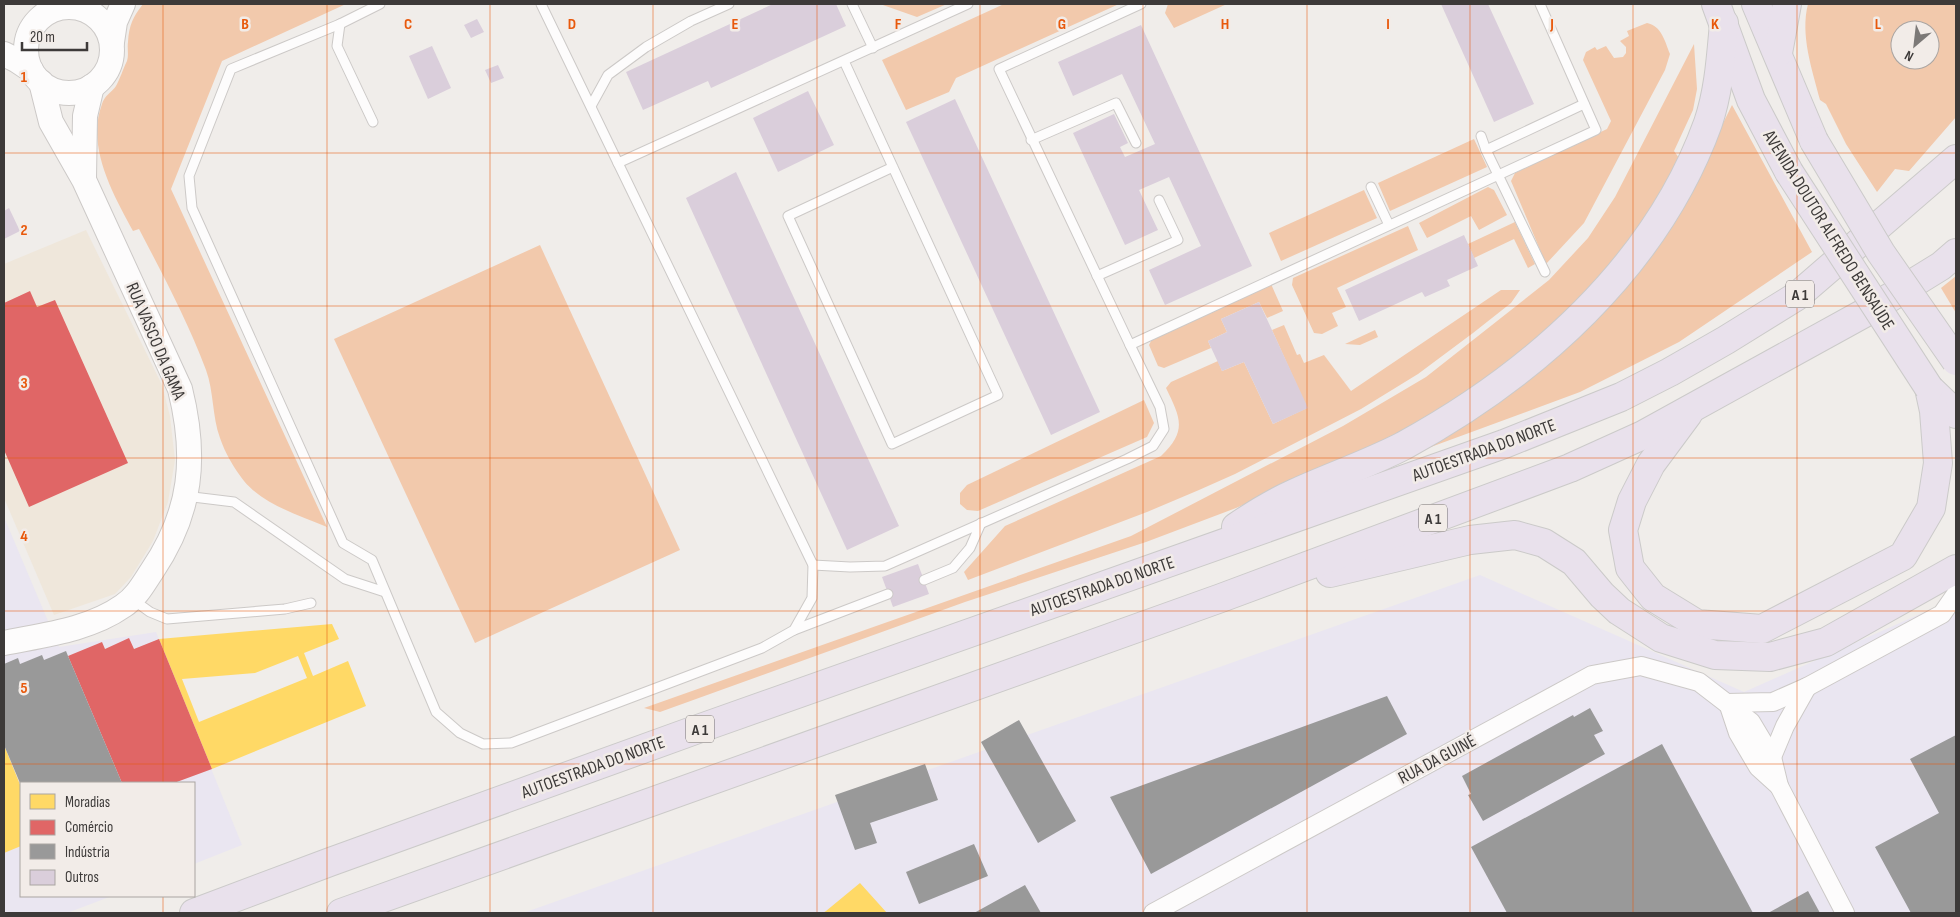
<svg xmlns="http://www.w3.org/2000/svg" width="1960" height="917" viewBox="0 0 1960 917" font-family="'Sofia Sans Condensed',sans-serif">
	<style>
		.commercial { fill: #efe7db }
		.industrial { fill: #eae6f1 }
		.green { fill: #f2c9ac; fill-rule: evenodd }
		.homes { fill: #ffd966; fill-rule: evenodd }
		.shops { fill: #e06666 }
		.industry { fill: #999 }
		.building { fill: #dacedb }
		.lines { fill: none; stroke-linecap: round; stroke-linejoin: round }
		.lane-casing { stroke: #ccc9c7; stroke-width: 11 }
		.street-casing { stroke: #ccc9c7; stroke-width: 20 }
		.secondary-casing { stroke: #ccc9c7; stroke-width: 26 }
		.highway-casing { stroke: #cbcac9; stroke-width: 30 }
		.lane { stroke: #fdfcfc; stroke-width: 9 }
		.street { stroke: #fdfcfc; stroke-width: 18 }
		.secondary { stroke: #fdfcfc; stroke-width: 24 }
		.highway { stroke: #e9e1ec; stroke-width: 28 }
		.highway-bridge-casing { stroke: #cbcac9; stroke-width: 30; stroke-linecap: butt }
		.highway-bridge { stroke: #e9e1ec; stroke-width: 28 }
		.grid { fill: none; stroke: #e8590c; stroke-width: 1; stroke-opacity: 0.55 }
		.labels { text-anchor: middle; stroke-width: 5; stroke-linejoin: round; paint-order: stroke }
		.shield { fill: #f2ece8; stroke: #736f6e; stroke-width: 1 }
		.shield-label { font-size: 16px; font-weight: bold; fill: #3d3a39 }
		.street-label { font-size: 18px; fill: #3d3a39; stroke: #f2ece8 }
		.grid-label { font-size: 16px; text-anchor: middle; font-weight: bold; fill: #e8590c; stroke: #f2ece8; stroke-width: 5; stroke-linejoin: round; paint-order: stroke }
	</style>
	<rect width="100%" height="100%" fill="#f0edea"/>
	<!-- commercial -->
	<path class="commercial" d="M86,230L162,385L170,416L175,460L168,502L153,541L131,577L115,594L54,615L4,498V264Z"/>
	<!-- industrial -->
	<g class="industrial">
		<path d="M4,517L59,647L156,632L242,845L194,864V783H21V896H112L67,913H4Z"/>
		<path d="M1480,575L1744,692L1956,598V913H523Z"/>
	</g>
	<!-- green -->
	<g class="green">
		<path d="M143,4H346L222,61L171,189L327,527C299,515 264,505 244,481C234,468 225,453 220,438C212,416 214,392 206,370C188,322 163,275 139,229L133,231C113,194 86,147 102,104C104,96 112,92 116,86C120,79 123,69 127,61C129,55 127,49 128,42C129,25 133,17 143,4Z"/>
		<path d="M880,4H947L917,17Z"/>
		<path d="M1004,4H1119L956,78L949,92L906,110L882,60Z"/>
		<path d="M1168,4H1227L1174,28L1165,13Z"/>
		<path d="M1808,4H1956V117L1909,171L1895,169L1877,192L1846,144L1826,104L1820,100C1812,69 1800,35 1808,4ZM1900,30H1930V60H1900Z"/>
		<path d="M1647,23C1662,26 1665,42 1670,54L1665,70L1584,223L1546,264L1511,181L1515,173L1607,129L1611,121L1583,60L1586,52L1595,47L1597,50L1606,46L1614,58L1623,57L1626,53V47L1620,41L1629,36L1627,31Z"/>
		<path d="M1694,44L1697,89L1693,110L1674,151L1679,158L1647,217L1607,271L1560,321L1503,368L1443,409L1367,452L1236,508L1146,542L965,602L660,712L644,708L1131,536L1343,426L1426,377L1549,280L1588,238L1615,197Z"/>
		<path d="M1732,105L1812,252L1679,342L1580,392L1371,469L1510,387L1686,198Z"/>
		<path d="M1474,139L1487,167L1390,211L1378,183Z"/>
		<path d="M1488,187L1494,190L1507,215L1479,230L1471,216L1427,238L1419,223Z"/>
		<path d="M1364,190L1377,218L1281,261L1269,233Z"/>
		<path d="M1515,222L1535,264L1528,268L1514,239L1474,258L1468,244Z"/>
		<path d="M1408,226L1418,250L1337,288L1346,307L1332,313L1338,326L1322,334L1314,333L1292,285L1293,278Z"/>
		<path d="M540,245L680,550L475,643L334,339Z"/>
		<path d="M1956,276V313L1941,288Z"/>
		<path d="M1271,284L1283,311L1267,318L1259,302L1221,319L1227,332L1208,341L1211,348L1164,368L1158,366L1149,345L1152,339Z"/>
		<path d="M1501,290H1520L1511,303L1473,333L1418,374L1361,409L1235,474L1199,490L1147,512L968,580L964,572L1005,526L1161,456C1188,431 1180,417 1166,388L1171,382L1218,361L1222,371L1244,362L1273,424L1307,408L1272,330L1284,325L1297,355L1300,354L1304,363L1324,355L1351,391Z"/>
		<path d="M1375,330L1378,337L1360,345L1345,344Z"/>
		<path d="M1144,400L1154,423L1147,437L978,511L967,510L960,504V493L967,485Z"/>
	</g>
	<!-- homes -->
	<g class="homes">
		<path d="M332,624L339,639L304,653L313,676L348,661L366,706L212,769L159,639ZM298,656L307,678L199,722L182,679L255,673Z"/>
		<path d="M4,745L21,787V846L4,853Z"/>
		<path d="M860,883L887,913H823L826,911Z"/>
	</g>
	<!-- shops -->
	<g class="shops">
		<path d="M30,291L37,307L55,300L128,463L29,507L4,450V303Z"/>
		<path d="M129,638L134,649L159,639L212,769L174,783H122L68,656L102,642L105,649Z"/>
	</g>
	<!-- industry -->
	<g class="industry">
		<path d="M66,651L68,656L122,783H20L4,745V664L18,658L20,664L42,655L44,660Z"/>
		<path d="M1387,696L1407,734L1151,874L1110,797Z"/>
		<path d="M1590,708L1603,731L1594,735L1605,754L1483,821L1468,795L1471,794L1462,776L1573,715L1574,717Z"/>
		<path d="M1019,720L1076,821L1038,843L981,742Z"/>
		<path d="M1956,735V913H1911L1875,847L1939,813L1910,759Z"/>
		<path d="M1662,744L1753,913H1507L1471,847Z"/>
		<path d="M925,764L938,800L870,823L877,843L855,850L835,795Z"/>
		<path d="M974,844L988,876L919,904L906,872Z"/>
		<path d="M1025,885L1041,913H974Z"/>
		<path d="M1808,891L1820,913H1768Z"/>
	</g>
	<!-- building -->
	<g class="building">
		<path d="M773,4H836L846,26L711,88L708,81L643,110L626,72Z"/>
		<path d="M1441,4H1488L1534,104L1494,122Z"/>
		<path d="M477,19L484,32L471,38L464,25Z"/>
		<path d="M1141,25L1252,266L1165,305L1149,270L1201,246L1169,177L1139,190L1158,230L1125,245L1073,133L1114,114L1128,143L1120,147L1125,157L1155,144L1122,74L1073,96L1058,62Z"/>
		<path d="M432,46L451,88L428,99L409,56Z"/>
		<path d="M498,65L504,78L491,83L485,70Z"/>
		<path d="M808,91L834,145L778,172L753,118Z"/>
		<path d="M955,99L1100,412L1051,435L906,122Z"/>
		<path d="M736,172L899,526L847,550L686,198Z"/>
		<path d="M9,208L20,231L4,239V211Z"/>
		<path d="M1464,235L1478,266L1447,280L1450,286L1425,297L1422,292L1359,321L1345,290Z"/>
		<path d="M1259,302L1308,408L1273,424L1244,362L1222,371L1208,341L1227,332L1221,319Z"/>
		<path d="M918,564L929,594L893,607L882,577Z"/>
	</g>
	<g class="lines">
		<!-- lane casing -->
		<g class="lane-casing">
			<g id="lane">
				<path d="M380,4L340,24L231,69L189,176L192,208L343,543L372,560L436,712L460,733L483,744L511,743L762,648L794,630L812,598L813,565L618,163"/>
				<path d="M541,4L618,163L968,4"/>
				<path d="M852,4L873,48"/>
				<path d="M340,24L337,46L373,122"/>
				<path d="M844,61L998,395L892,444L788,216L893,167"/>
				<path d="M591,106L608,75L646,47L691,21L729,4"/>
				<path d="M1481,136L1486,150"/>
				<path d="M1031,140L1116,103L1136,143"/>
				<path d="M1371,187L1389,225"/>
				<path d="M1545,272L1486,150L1584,104"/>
				<path d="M1097,276L1178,240L1159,200"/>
				<path d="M1130,345L999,69L1141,4"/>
				<path d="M185,496L234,502L345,579L385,592"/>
				<path d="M813,565L850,567L885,566L1127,459L1153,446L1164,429L1160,407L1130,345L1596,130L1540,4"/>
				<path d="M924,580L953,568L970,548L981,523"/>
				<path d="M132,599L150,612L167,619L285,609L311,603"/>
				<path d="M794,630L888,594"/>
			</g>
		</g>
		<!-- street casing -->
		<g class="street-casing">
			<g id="street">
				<path d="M1727,703L1773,702L1807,687L1942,614L1956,594"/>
				<path d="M1728,703L1738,733L1758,767L1779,786"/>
				<path d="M1772,757L1785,726L1807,687"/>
				<path d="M1153,913L1592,675L1641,666L1699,682L1751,722L1772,757L1779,786L1845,913"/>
			</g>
		</g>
		<!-- secondary casing -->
		<g class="secondary-casing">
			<g id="secondary">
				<circle cx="69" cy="50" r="43"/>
				<path d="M112,42L115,22L123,4"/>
				<path d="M4,54L16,60L31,70"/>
				<path d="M84,178L85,116L92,86"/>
				<path d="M4,643C43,635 89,630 123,606C136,598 144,583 152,571C192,512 197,457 180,389L84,180L51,122L41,82"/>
			</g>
		</g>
		<!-- highway casing -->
		<g class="highway-casing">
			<g id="highway">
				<path d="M1716,4L1751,100L1789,172"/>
				<path d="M1756,4L1814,141"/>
				<path d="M1778,53L1787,4"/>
				<path d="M1929,388L1956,414"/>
				<path d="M1688,414L1651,464L1632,501L1623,530L1630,568L1653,597L1697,624L1762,629L1903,556L1931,508L1938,463L1934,411L1929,388"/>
				<path d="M1236,527C1255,514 1275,502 1295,493C1330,477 1368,464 1403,446C1533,375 1656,267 1708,123C1719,91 1721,56 1724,23"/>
				<path d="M1330,573L1470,540L1515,535L1544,543L1574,562L1602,595L1619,611L1661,638L1715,655L1770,657L1826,642L1956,569"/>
				<path d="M194,913L330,862L698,729L1504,444L1621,397L1670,372L1726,340L1797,296L1956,159"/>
				<path d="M341,913L1221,598L1570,468L1643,435L1868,311L1941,266L1956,253"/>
			</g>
		</g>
		<!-- lane -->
		<use href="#lane" class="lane"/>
		<!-- street -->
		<use href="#street" class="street"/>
		<!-- secondary -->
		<use href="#secondary" class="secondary"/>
		<!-- highway -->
		<use href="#highway" class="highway"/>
		<!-- highway-bridge casing -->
		<g class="highway-bridge-casing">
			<g id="highway-bridge">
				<path d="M1814,141L1881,253L1956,361"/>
				<path d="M1789,172L1929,388"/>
			</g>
		</g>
		<!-- highway-bridge -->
		<use href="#highway-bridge" class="highway-bridge"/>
	</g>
	<!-- grid -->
	<path class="grid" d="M163,4V783M327,4V913M490,4V913M653,4V913M817,4V913M980,4V913M1143,4V913M1307,4V913M1470,4V913M1633,4V913M1797,4V913M4,153H1956M4,306H1956M4,458H1956M4,611H1956M4,764H1956M163,896V913"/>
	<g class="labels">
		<!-- shield labels -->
		<g class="shield">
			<rect x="1786" y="280.5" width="28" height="27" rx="4"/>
			<rect x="1419" y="504.5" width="28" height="27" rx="4"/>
			<rect x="686" y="715.5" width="28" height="27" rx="4"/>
		</g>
		<g class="shield-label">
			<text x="1800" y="300">A 1</text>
			<text x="1433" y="524">A 1</text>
			<text x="700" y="735">A 1</text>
		</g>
		<!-- street labels -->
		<g class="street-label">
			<text transform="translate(1829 230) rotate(58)" y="6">AVENIDA DOUTOR ALFREDO BENSAÚDE</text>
			<text transform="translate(156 341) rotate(67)" y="6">RUA VASCO DA GAMA</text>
			<text transform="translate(1484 450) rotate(-20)" y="6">AUTOESTRADA DO NORTE</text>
			<text transform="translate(1102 586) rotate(-19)" y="6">AUTOESTRADA DO NORTE</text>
			<text transform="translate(1437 759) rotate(-28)" y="6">RUA DA GUINÉ</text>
			<text transform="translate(593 767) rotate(-20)" y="6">AUTOESTRADA DO NORTE</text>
		</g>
	</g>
	<g class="grid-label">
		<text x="245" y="29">B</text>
		<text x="408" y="29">C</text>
		<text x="572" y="29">D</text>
		<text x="735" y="29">E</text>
		<text x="898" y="29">F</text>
		<text x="1062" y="29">G</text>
		<text x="1225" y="29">H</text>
		<text x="1388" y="29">I</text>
		<text x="1552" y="29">J</text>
		<text x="1715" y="29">K</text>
		<text x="1878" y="29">L</text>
		<text x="24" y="82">1</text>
		<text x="24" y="235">2</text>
		<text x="24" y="388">3</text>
		<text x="24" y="541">4</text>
		<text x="24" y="693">5</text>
	</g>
	<!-- border -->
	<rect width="1960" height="917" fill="none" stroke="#3d3a39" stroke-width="10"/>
	<!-- legend -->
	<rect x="20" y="782" width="175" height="115" fill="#f2ece8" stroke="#aaa5a2"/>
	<rect x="30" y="794" width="25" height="15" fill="#ffd966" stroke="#aaa5a2"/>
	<text x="65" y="807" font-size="15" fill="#3d3a39">Moradias</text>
	<rect x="30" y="820" width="25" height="15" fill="#e06666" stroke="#aaa5a2"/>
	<text x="65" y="832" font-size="15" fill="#3d3a39">Comércio</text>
	<rect x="30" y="844" width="25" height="15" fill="#999999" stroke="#aaa5a2"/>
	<text x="65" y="857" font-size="15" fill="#3d3a39">Indústria</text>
	<rect x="30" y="870" width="25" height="15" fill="#dacedb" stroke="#aaa5a2"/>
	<text x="65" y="882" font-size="15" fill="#3d3a39">Outros</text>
	<!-- north arrow -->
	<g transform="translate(1915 45) rotate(208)"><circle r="24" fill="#f2ece8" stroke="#aaa5a2"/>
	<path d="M0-4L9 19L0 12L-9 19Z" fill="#7c7977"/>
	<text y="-8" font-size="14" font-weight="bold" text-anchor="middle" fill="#3d3a39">N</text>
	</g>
	<!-- scale -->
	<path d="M22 42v8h65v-8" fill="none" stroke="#3d3a39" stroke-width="2.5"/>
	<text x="30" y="42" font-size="15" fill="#3d3a39" stroke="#f2ece8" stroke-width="4" paint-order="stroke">20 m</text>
</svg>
